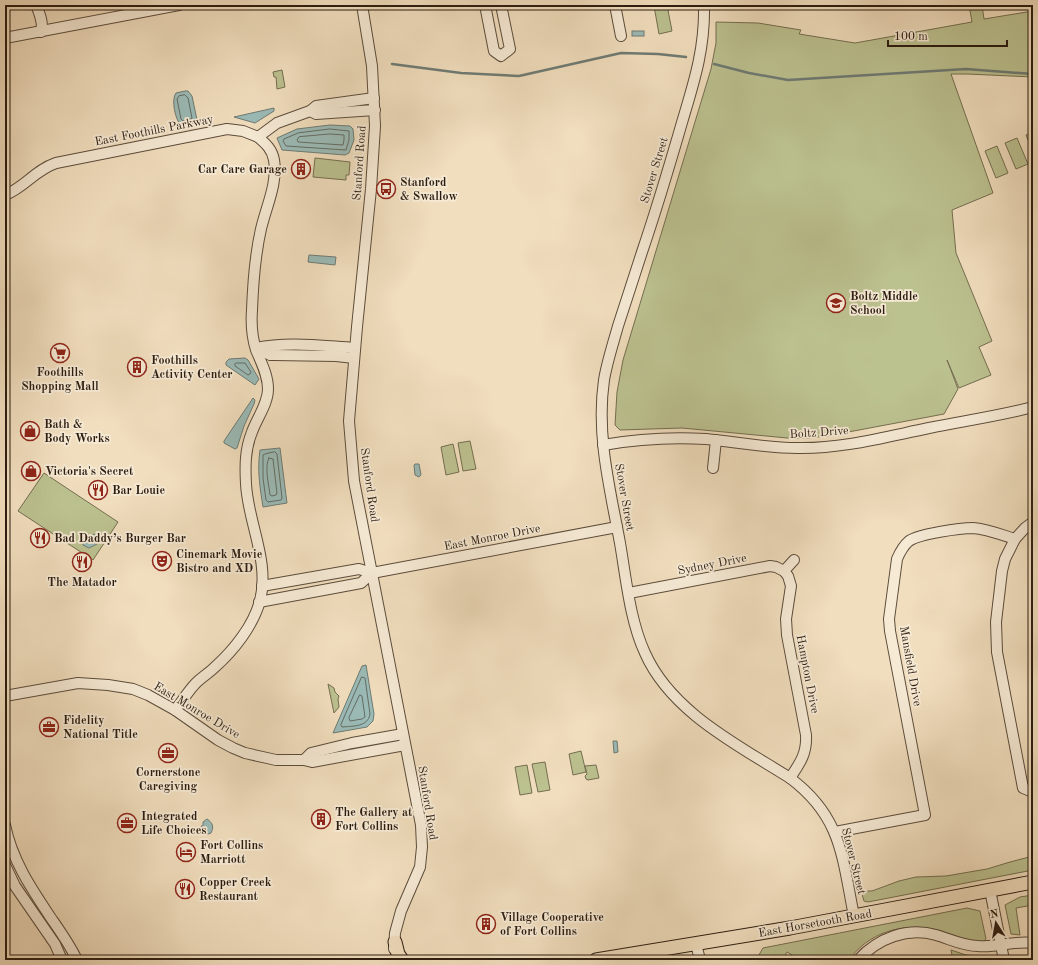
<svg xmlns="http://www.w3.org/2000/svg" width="1038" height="965" viewBox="0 0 1038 965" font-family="'Old Standard TT',serif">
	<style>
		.green { fill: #bcc190; stroke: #746e50 }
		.water { fill: #9bbbb7; stroke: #6e7b74 }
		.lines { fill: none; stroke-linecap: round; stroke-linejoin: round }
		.shore { stroke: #636c64; stroke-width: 1 }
		.stream { stroke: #6e7b74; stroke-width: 2.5 }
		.minor-casing { stroke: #5c4c3c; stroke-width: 12 }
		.major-casing { stroke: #2b1c10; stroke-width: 15 }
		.minor { stroke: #f6ead5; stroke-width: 10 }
		.major { stroke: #f1debe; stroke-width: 13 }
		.labels { text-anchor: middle; stroke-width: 3.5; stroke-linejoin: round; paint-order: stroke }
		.street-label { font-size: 12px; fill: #2b1c10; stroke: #f6ead5 }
		.poi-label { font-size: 12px; font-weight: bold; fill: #2b1c10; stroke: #f6ead5; text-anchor: start }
	</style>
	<rect width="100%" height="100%" fill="#f1debe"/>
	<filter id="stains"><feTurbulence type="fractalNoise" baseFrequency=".005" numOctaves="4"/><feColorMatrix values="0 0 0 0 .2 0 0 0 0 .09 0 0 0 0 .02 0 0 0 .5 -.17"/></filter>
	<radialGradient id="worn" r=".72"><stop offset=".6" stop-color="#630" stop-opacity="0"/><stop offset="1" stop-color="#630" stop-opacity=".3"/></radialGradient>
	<!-- green -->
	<g class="green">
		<path d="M667,5L672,31L659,34L654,6Z"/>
		<path d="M969,5H982L984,19L1033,11V77L967,74H951L993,193L952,210L956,253L992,341L979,347L991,375L959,388L947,360L958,389L944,414L827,436L807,438H787L682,428L620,430L615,425L617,392L623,360L711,69L716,43V22L758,23L801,30L799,34L855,43L972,22Z"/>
		<path d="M282,70L285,87L277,89L276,77H274L273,72Z"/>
		<path d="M1033,132V153L1026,135Z"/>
		<path d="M1017,138L1028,164L1016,169L1005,143Z"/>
		<path d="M997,146L1008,173L996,178L985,151Z"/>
		<path d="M315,158L350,162L349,175H346V180L313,177Z"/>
		<path d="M470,441L476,469L463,471L458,443Z"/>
		<path d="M453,444L459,472L446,475L441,447Z"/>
		<path d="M44,473L118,522L93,560L18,511Z"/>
		<path d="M328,684L334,688L335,692L339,696L338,699L339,707L334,713Z"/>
		<path d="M581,751L586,772L573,775L569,754Z"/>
		<path d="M545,762L550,790L538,792L532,764Z"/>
		<path d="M527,765L532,793L520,795L515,767Z"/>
		<path d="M596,765L599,778L588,780L586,779L585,776L587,774L585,766Z"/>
		<path d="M1033,856V870L868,902L864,901L861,891H872L899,881L916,877L946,876L987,869L1010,862Z"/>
		<path d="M1033,895V905L1016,908L1020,935L1011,934L1005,905L1020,897Z"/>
		<path d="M967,908L980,911L986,939L983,942C978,941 973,942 968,940C956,937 945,931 933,929C901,923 868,933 849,960H801L787,952L782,960H756L763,948Z"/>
		<path d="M951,950L966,955L991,957L993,960H953Z"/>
	</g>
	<!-- water -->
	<g class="water">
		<rect x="632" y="31" width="12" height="5"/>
		<path d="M185,91H188L192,96L197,120L195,123L181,125C175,120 171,99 176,93Z"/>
		<path d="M274,108V111L255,123L234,117Z"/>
		<path d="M330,125L350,126L353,129L354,140L349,153L345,155L282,150L277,138L297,129Z"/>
		<path d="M309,255L336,257L335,265L308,262Z"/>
		<path d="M245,358L248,360L259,379L255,385L226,365V362L229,359Z"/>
		<path d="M253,398L255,400L254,404L244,426L237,448L235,449L224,443V441Z"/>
		<path d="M280,448L287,503L263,507C260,488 257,470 260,450Z"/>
		<path d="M415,464H419L421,475L419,477L415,475L414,465Z"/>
		<path d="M94,534L98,535L97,544L89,548L83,545V540L86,538L91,537Z"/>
		<path d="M366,665L374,714L373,721L367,727L333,733L362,666Z"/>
		<path d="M613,741H617L618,752L614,753Z"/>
		<path d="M207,819C213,823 214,827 211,833L208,834L204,832V828H202L201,826H203V822Z"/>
	</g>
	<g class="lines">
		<!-- shore -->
		<g class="shore">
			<path d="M185,95L188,98L192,118L191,119L183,121L181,119L177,99L179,96Z"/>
			<path d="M330,129L349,131V140L346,150L286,146L283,141L284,139L298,133Z"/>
			<path d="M330,134L344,135V140L343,145L298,142L297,140L299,137Z"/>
			<path d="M236,363H245L251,372L250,374L248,375L235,366V364Z"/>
			<path d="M275,452L277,454L282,498L281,500L268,502L266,500L263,478V455L265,454Z"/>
			<path d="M269,458L273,459L277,493L276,495L272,496L270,495C269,485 264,466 269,458Z"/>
			<path d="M362,677L365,678L370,714C368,727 353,726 342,727L341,725Z"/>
			<path d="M360,695L362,696L365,717L362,719L350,721L349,718Z"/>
		</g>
		<!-- stream -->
		<g class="stream">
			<path d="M392,64L461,73L519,76L621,53L658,54L686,57"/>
			<path d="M714,64L749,73L788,80L966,69L1033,74"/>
		</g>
		<!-- minor casing -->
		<g class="minor-casing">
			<g id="minor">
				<path d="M36,5C39,12 44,23 41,32"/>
				<path d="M362,5L372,66L375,126L371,189L357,327L349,421L354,481L421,825L422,847L420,867L401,911L395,933L394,949"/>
				<path d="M485,5L494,51L501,56L510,49L501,5"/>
				<path d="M615,5L621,36"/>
				<path d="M704,5C705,47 695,79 683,119C670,164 657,208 642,252C634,276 626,301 618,326C613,344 607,362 604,380C596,435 610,489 620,543C626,578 630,621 645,653C671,712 738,745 790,778C842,817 842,857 854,916"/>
				<path d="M5,38L179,5"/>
				<path d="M310,111L316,114L375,110"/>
				<path d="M5,195C25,187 35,170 56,163L227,129L243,131L258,137L277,123L310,111L316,106L374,98"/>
				<path d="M256,348L270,355H274L336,356L354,358"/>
				<path d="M256,348C288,341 322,346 355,348"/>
				<path d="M603,445C637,439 672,437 706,439C737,442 766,448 797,448C841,449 885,437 929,428C963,421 999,416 1033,407"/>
				<path d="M713,468L716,440"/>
				<path d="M1015,539L1005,559L1002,571L996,622L997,652L1023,788L1033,792"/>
				<path d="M784,571L788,576L791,586L786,619L787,635L806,735C807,754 800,763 790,778"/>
				<path d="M262,586L359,569L372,573L617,527"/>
				<path d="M629,593L770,566L776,567L784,571L794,560"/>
				<path d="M259,602L361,583L372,573"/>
				<path d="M5,696L78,683L108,685L133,689L148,695L175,710L218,740L233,748L245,753L276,760H304L312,762L405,745"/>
				<path d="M175,710C182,702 188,691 196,683C202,677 209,673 215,667C234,650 253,626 260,601C270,561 248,523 246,484C245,466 245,449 252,432C257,418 268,404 268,389C268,375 261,362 256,350C252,337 251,323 252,310C253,283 255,255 261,229C266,207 278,183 274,160C272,149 266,144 258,137"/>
				<path d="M304,760L311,753L352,743L403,734"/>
				<path d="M5,825C12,860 31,888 51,918C60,931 70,945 77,960"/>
				<path d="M835,832L925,815L890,631L889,619L897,559C900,552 903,546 909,541C919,534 960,528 973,528C987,529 1002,535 1015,539L1025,528L1033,522"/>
				<path d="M5,865L15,886L55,944L62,960"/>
				<path d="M990,890L1004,960"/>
				<path d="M696,944L700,960"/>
				<path d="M858,960C878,938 907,927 936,935C950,939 963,946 978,946C997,948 1015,940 1033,943"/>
			</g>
		</g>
		<!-- major casing -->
		<g class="major-casing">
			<g id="major">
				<path d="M395,942L398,954L402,960"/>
				<path d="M596,960L790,928L1033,882"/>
			</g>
		</g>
		<!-- minor -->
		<use href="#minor" class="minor"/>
		<!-- major -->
		<use href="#major" class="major"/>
	</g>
	<!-- icons -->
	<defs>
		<g id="building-ring" transform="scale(1)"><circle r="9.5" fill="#f6ead5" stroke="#8f2418" stroke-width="1.5"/><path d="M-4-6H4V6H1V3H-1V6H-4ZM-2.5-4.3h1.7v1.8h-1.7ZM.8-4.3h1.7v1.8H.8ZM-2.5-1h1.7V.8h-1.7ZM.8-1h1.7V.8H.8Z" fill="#8f2418"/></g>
		<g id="bus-ring" transform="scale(1)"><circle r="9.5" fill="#f6ead5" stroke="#8f2418" stroke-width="1.5"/><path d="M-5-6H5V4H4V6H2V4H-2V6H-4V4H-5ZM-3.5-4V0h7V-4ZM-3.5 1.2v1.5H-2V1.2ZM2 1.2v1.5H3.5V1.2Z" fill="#8f2418"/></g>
		<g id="school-ring" transform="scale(1)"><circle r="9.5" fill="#f6ead5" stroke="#8f2418" stroke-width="1.5"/><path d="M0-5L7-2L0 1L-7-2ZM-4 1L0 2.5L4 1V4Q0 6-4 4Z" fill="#8f2418"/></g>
		<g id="supermarket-ring" transform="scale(1)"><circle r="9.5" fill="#f6ead5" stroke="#8f2418" stroke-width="1.5"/><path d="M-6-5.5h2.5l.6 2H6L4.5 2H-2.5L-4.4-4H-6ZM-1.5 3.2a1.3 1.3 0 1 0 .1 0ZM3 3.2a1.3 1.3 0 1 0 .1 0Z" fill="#8f2418"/></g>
		<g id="shop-ring" transform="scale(1)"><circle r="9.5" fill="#f6ead5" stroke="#8f2418" stroke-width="1.5"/><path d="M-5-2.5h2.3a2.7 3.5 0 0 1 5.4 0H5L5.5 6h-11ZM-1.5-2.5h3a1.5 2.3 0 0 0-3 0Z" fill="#8f2418"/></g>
		<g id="restaurant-ring" transform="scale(1)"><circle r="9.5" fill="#f6ead5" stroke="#8f2418" stroke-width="1.5"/><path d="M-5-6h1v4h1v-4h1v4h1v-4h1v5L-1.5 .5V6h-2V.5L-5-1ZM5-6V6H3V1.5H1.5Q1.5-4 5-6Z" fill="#8f2418"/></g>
		<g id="theatre-ring" transform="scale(1)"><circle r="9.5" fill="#f6ead5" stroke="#8f2418" stroke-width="1.5"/><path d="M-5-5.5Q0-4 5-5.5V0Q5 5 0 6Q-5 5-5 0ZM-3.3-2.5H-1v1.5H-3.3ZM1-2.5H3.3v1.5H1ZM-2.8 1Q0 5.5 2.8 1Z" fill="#8f2418"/></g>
		<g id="office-ring" transform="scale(1)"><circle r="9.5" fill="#f6ead5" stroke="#8f2418" stroke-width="1.5"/><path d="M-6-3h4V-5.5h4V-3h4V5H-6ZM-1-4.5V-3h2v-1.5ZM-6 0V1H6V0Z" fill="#8f2418"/></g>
		<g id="hotel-ring" transform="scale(1)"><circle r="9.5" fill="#f6ead5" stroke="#8f2418" stroke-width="1.5"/><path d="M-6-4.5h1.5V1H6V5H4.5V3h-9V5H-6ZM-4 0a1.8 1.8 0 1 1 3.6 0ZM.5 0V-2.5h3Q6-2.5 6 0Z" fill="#8f2418"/></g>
	</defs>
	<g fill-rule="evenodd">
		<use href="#building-ring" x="301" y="169"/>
		<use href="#bus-ring" x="386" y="189"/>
		<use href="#school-ring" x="836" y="303"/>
		<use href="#supermarket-ring" x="60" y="353"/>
		<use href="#building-ring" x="137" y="367"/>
		<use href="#shop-ring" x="30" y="431"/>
		<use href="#shop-ring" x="31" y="471"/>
		<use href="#restaurant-ring" x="98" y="490"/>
		<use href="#restaurant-ring" x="40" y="538"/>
		<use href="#theatre-ring" x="162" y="561"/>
		<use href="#restaurant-ring" x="82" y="562"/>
		<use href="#office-ring" x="49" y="727"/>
		<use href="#office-ring" x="168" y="753"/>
		<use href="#building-ring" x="321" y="819"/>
		<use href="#office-ring" x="127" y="823"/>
		<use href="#hotel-ring" x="186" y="852"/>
		<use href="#restaurant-ring" x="185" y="889"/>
		<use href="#building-ring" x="486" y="924"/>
	</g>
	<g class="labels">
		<!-- street labels -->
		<g class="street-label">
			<text transform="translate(154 130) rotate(-11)" y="4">East Foothills Parkway</text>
			<text transform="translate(359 163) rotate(-86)" y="4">Stanford Road</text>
			<text transform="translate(654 170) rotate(-73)" y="4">Stover Street</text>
			<text transform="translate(819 432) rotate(-4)" y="4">Boltz Drive</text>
			<text transform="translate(370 485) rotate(82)" y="4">Stanford Road</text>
			<text transform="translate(625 497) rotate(80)" y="4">Stover Street</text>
			<text transform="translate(492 537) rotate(-11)" y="4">East Monroe Drive</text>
			<text transform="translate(712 564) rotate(-11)" y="4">Sydney Drive</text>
			<text transform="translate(911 666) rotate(80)" y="4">Mansfield Drive</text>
			<text transform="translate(808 674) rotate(79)" y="4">Hampton Drive</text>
			<text transform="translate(197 710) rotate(31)" y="4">East Monroe Drive</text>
			<text transform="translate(428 803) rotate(81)" y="4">Stanford Road</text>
			<text transform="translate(854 861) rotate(76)" y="4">Stover Street</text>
			<text transform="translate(815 923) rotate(-10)" y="4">East Horsetooth Road</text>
		</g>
		<!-- poi labels -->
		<g class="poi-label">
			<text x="287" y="173" text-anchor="end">Car Care Garage</text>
			<text x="400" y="186">Stanford<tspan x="400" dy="14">&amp; Swallow</tspan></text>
			<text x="850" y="300">Boltz Middle<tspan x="850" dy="14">School</tspan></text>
			<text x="151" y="364">Foothills<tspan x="151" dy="14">Activity Center</tspan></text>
			<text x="60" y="376" text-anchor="middle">Foothills<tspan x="60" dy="14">Shopping Mall</tspan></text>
			<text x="44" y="428">Bath &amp;<tspan x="44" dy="14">Body Works</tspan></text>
			<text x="45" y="475">Victoria's Secret</text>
			<text x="112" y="494">Bar Louie</text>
			<text x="54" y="542">Bad Daddy’s Burger Bar</text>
			<text x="176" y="558">Cinemark Movie<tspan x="176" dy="14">Bistro and XD</tspan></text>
			<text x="82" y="586" text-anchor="middle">The Matador</text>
			<text x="63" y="724">Fidelity<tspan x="63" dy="14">National Title</tspan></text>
			<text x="168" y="776" text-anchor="middle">Cornerstone<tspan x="168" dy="14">Caregiving</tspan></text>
			<text x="335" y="816">The Gallery at<tspan x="335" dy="14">Fort Collins</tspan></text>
			<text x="141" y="820">Integrated<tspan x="141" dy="14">Life Choices</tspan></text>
			<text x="200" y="849">Fort Collins<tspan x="200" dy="14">Marriott</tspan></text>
			<text x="199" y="886">Copper Creek<tspan x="199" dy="14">Restaurant</tspan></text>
			<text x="500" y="921">Village Cooperative<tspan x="500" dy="14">of Fort Collins</tspan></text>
		</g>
	</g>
	<!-- margin -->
	<rect width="1038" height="965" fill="none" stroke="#f1debe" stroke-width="20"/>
	<rect x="6" y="6" width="1026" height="953" fill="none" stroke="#2b1c10" stroke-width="2"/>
	<rect x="10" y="10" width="1018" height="945" fill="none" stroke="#2b1c10"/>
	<!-- north arrow -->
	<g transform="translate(996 923) rotate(349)" stroke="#f6ead5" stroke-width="3" paint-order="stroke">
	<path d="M0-3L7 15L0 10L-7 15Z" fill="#2b1c10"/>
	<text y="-6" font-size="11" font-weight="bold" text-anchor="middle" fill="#2b1c10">N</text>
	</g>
	<!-- scale -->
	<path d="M888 40v6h119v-6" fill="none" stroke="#2b1c10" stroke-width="2"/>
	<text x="894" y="40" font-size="12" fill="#2b1c10" stroke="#f6ead5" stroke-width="3" paint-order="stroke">100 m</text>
	<rect width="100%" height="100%" filter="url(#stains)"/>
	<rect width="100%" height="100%" fill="url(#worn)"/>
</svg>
